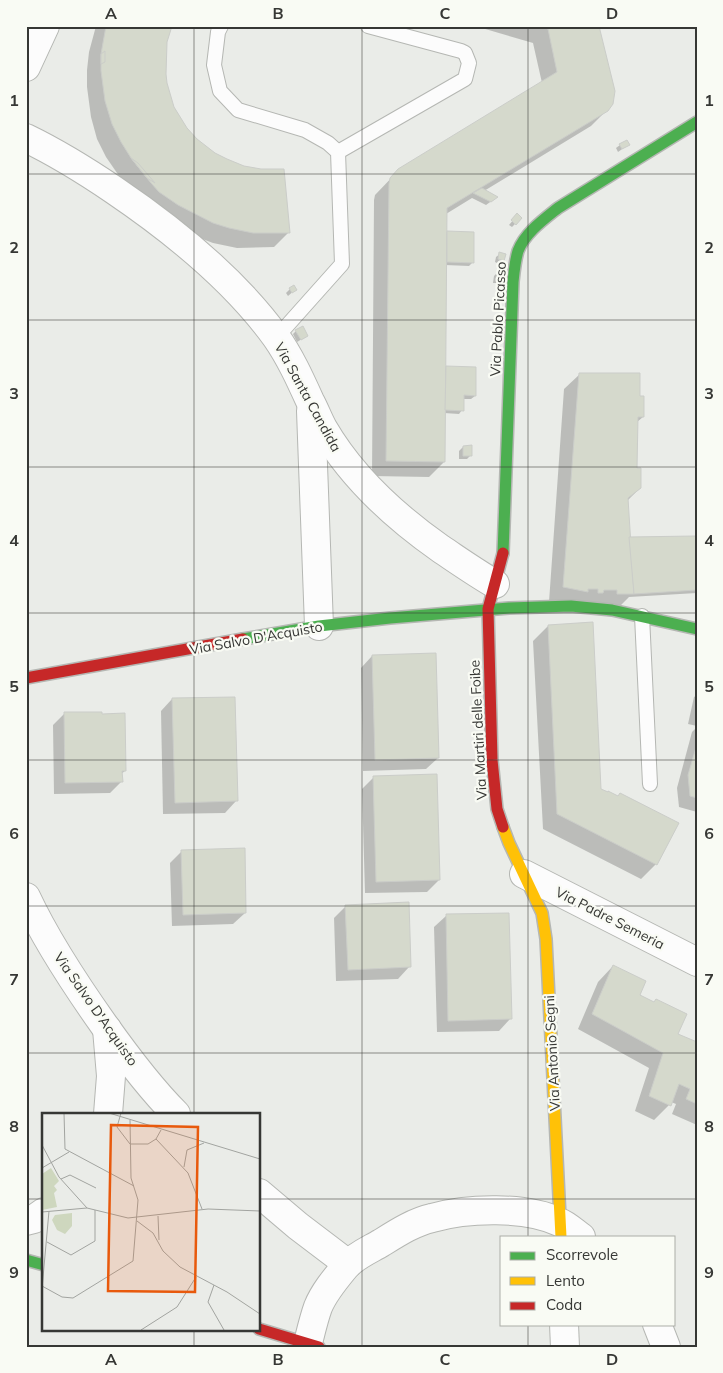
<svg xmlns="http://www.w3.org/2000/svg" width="723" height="1373" viewBox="0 0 723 1373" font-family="Mulish,sans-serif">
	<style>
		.shadow { fill: #0003 }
		.building { fill: #d5d9cc; stroke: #cbcdc9 }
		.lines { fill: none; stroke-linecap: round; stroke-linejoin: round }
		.lane-casing { stroke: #b5b7b3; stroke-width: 16 }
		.street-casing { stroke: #b5b7b3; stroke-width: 30 }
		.fast-casing { stroke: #b5b7b3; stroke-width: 14 }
		.slow-casing { stroke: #b5b7b3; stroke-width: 14 }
		.jam-casing { stroke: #b5b7b3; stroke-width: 14 }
		.lane { stroke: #fcfcfc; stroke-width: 14 }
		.street { stroke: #fcfcfc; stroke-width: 28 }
		.fast { stroke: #4caf50; stroke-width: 11 }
		.slow { stroke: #ffc107; stroke-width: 11 }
		.jam { stroke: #c62828; stroke-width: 11 }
		.grid { fill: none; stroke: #363734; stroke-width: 1; stroke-opacity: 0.55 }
		.labels { text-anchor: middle; stroke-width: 4.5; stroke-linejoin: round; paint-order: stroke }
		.street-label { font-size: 14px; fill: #363734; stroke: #f9fbf4 }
		.inset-road { fill: none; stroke: #a2a4a0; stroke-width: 1 }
		.view { fill: #e8590c; fill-opacity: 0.15; stroke: #e8590c; stroke-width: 2.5 }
		.inset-edge { fill: none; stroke: #363734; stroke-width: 2.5 }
		.neatline { fill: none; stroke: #363734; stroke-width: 2 }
		.grid-label { font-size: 16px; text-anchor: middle; font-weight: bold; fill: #363734 }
	</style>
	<rect width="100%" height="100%" fill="#eaece8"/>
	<!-- shadow -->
	<g class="shadow">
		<path d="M96,26H171L166,42V84L173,108L186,129L289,232L274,247L237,248L213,243L184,232L136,198L117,173L106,157L97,139L91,117L87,87V70L89,52Z"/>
		<path d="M475,26H598L607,110L591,126L484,191L493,200L486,205L472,198L446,214V232L473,233V262L469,266L445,265V369L446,367L475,396L471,399H463L462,410L459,414L444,413V462L429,477L372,476L374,200L375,195L399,170L542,83L533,43Z"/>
		<path d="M620,145H628L618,152L616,148Z"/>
		<path d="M514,219L515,224L512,227L509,225Z"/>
		<path d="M500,254L503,260L499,264L495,262L496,257Z"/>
		<path d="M498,272L502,280L498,283H493L494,276Z"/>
		<path d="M290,289L295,290L288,296L286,293Z"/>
		<path d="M296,331L307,336L297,342L293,334Z"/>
		<path d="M580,374L639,398L643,417L637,422L636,470L640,488L627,501L629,538L697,543V593L629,597L618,608L549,602L564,389Z"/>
		<path d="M463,447L471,455L467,459H459V451Z"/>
		<path d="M548,626L600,790L656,864L641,879L543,829L533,641Z"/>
		<path d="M372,656L438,758L426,769L363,771L361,668Z"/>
		<path d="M697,695V726L688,724L694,697Z"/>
		<path d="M172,699L236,801L225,813L163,814L161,711Z"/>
		<path d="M64,714L125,771L121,774V782L110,793L54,794L53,725Z"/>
		<path d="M697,727V812L679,807L677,788L692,732Z"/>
		<path d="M374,777L439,880L427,892L365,893L362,789Z"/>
		<path d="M182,851L245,913L233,924L172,926L170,863Z"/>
		<path d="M346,906L409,967L398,979L336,981L334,918Z"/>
		<path d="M446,916L510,1019L499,1031L437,1032L434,927Z"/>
		<path d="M613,966L677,1034L697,1044V1125L672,1114L676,1104L671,1102L669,1105L654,1120L635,1111L649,1068L578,1029L598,982Z"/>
	</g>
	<!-- building -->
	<g class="building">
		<path d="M106,26H172L167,42L166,74L167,83L174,107L187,128L197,139L215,153L227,159L244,166L261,169H284L290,233H253L229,228L213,223L178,205L159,192L151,183L131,158L121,142L112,124L105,101L101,71V54Z"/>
		<path d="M540,26H599L615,91L613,104L608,111L447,208L445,462L386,461L389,184L390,178L398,169L557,72L548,29Z"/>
		<path d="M105,51V62L101,64V54Z"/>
		<path d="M627,140L630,145L622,149L619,144Z"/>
		<path d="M131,158L138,163L155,183L147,178Z"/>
		<path d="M482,188L498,197L491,202L473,193Z"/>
		<path d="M517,213L522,218L516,225L511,220Z"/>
		<path d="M447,231L474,232V263L447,262Z"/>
		<path d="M499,252L506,254L504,261L498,259Z"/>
		<path d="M497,271H504L503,280H497Z"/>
		<path d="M294,285L297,290L292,293L289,288Z"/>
		<path d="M303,326L308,336L301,340L295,330Z"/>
		<path d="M446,366L476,367V396L464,395V411L445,410Z"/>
		<path d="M579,373H640V396H644V417H638L637,468H641V488L628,498L634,594H617V590H604L603,593H598V589H588V592L563,587Z"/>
		<path d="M472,445V456H463V446Z"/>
		<path d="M695,536L697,539V590L634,594L629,537Z"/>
		<path d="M593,622L601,789L608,792V791L618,796L620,793L679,823L657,865L557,814L548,625Z"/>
		<path d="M436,653L439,758L375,760L372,655Z"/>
		<path d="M235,697L238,801L175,803L172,698Z"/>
		<path d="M64,712H102V714L125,713L126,771H122L123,782L65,783Z"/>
		<path d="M697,744V798L690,796L688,775Z"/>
		<path d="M437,774L440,880L376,882L373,776Z"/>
		<path d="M245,848L246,913L183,915L181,850Z"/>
		<path d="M409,902L411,967L348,970L345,905Z"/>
		<path d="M509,913L512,1019L448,1021L446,914Z"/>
		<path d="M613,965L646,981L640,995L654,1002L656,999L687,1014L678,1034L697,1042V1104L686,1099L690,1089L679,1084L671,1106L649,1096L663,1053L592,1014Z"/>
	</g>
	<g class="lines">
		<!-- lane casing -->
		<g class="lane-casing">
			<g id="lane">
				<path d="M221,26L218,32L214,65L220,91L238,110L305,130L328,143L338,152L342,264L276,338"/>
				<path d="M338,152L465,79L469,63L465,53L461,51L368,26"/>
				<path d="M642,616L650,784"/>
			</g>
		</g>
		<!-- street casing -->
		<g class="street-casing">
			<g id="street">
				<path d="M26,67L45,26"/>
				<path d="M26,138C57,153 86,171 114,190C173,230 234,279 276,337C290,357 300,379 310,401C315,410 318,419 323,428C352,478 394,516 441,549C459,561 476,573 495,584"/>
				<path d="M311,411L319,626"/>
				<path d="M524,874L697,962"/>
				<path d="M26,897C47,942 75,984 104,1025C126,1056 149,1087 176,1114"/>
				<path d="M107,1029L111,1076L108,1114"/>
				<path d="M259,1193L298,1226L348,1264"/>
				<path d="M26,1221L34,1219L44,1212"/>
				<path d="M564,1324L565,1347"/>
				<path d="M657,1324L666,1347"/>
				<path d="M308,1343C311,1331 314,1318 318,1307C324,1292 336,1278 346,1266C355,1256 369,1250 381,1243C397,1233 414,1222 432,1218C467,1208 526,1206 559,1222C567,1225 574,1232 581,1237"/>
			</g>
		</g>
		<!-- fast casing -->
		<g class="fast-casing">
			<g id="fast">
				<path d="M503,553L513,282C514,272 515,261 518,251C525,233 543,220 558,208L697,122"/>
				<path d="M243,639L319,626L390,618L509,608L571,606L612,610L697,629"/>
				<path d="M26,1260L44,1265"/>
			</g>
		</g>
		<!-- slow casing -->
		<g class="slow-casing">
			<path id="slow" d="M503,827L509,843L542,913L546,939L561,1237"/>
		</g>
		<!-- jam casing -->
		<g class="jam-casing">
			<g id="jam">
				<path d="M503,553L488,609L492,760L497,809L503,827"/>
				<path d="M26,678L243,639"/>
				<path d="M259,1329L319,1347"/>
			</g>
		</g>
		<!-- lane -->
		<use href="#lane" class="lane"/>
		<!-- street -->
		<use href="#street" class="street"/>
		<!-- fast -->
		<use href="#fast" class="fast"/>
		<!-- slow -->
		<use href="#slow" class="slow"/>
		<!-- jam -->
		<use href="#jam" class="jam"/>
	</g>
	<!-- grid -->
	<path class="grid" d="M194,26V1114M362,26V1347M528,26V1237M26,174H697M26,320H697M26,467H697M26,613H697M26,760H697M26,906H697M26,1053H697M26,1199H44M259,1199H697M528,1324V1347M194,1329V1347"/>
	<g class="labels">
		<!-- street labels -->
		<g class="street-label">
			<text transform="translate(498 319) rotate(-87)" y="5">Via Pablo Picasso</text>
			<text transform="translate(308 397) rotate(61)" y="5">Via Santa Candida</text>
			<text transform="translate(256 638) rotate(-10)" y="5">Via Salvo D'Acquisto</text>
			<text transform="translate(478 730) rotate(-93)" y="5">Via Martiri delle Foibe</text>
			<text transform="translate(610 918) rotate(27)" y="5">Via Padre Semeria</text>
			<text transform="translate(96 1009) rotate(55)" y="5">Via Salvo D'Acquisto</text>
			<text transform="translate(552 1053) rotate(-93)" y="5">Via Antonio Segni</text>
		</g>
	</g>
	<!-- overview -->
	<g transform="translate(42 1113)">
		<rect width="218" height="218" fill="#eaece8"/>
		<path d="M9,55L17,68L12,73L15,77L12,80L15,94L0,97V61ZM30,100V113L23,121L15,117L10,107L13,102Z" fill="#ced7be"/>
		<path class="inset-road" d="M22,0L23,36L92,73M67,0L218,46M79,0L75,14L88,31H106L114,26L119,17M114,26L146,60L160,96M0,32L17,64L45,95M142,54L145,37L162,30M0,55L27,39M19,66L28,62L54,75M0,99L45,95L86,105L166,96L218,98M116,103L117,127M95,108L111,120L121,138L138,154L185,179L218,201M5,129L29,142L53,128V97M172,172L166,189L182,217M0,173L20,184L31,185L91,148L96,87L89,65L88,7M0,176L7,98M99,217L135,194L154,164"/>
		<path class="view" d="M69,12L156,14L153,179L66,178Z"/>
		<rect width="218" height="218" class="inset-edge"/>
	</g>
	<!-- border -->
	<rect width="723" height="1373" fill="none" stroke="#f9fbf4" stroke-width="55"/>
	<!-- legend -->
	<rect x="500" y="1236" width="175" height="90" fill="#f9fbf4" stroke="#abada7"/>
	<rect x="510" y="1252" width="25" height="8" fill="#4caf50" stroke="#abada7"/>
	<text x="546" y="1260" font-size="15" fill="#363734">Scorrevole</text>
	<rect x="510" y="1277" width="25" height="8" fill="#ffc107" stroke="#abada7"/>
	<text x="546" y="1286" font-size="15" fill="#363734">Lento</text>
	<rect x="510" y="1302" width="25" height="8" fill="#c62828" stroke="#abada7"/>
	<text x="546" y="1310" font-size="15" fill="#363734">Coda</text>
	<rect x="28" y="28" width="668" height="1318" class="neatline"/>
	<g class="grid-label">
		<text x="111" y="19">A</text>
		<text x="278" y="19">B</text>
		<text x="445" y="19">C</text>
		<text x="612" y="19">D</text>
		<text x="14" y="106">1</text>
		<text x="709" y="106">1</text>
		<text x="14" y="253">2</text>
		<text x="709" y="253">2</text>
		<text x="14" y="399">3</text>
		<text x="709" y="399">3</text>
		<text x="14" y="546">4</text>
		<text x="709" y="546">4</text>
		<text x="14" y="692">5</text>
		<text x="709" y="692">5</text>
		<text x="14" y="839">6</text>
		<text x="709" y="839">6</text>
		<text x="14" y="985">7</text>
		<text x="709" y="985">7</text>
		<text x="14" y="1132">8</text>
		<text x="709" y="1132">8</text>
		<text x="14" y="1278">9</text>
		<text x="709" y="1278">9</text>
		<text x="111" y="1365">A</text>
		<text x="278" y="1365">B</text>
		<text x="445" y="1365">C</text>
		<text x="612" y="1365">D</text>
	</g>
</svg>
